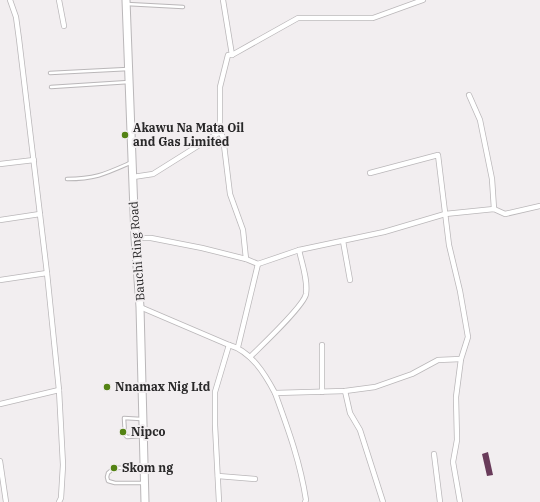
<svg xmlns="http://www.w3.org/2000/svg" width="540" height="502" viewBox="0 0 540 502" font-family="'IBM Plex Serif',serif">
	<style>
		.building { fill: #693b5a }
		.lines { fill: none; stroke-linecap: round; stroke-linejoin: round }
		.service-casing { stroke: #bab7b9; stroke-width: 4.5 }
		.minor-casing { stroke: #bab7b9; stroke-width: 6 }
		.primary-casing { stroke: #bab7b9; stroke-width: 9 }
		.service { stroke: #fff; stroke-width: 2.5 }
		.minor { stroke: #fff; stroke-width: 4.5 }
		.primary { stroke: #fff; stroke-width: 7 }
		.poi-dot { fill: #548314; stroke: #f2eef0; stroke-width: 1.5 }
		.labels { text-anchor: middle; stroke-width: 4; stroke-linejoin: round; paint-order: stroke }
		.poi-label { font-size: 12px; font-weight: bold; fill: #292829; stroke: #f2eef0; text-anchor: start }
		.street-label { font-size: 12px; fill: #292829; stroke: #f2eef0 }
	</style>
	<rect width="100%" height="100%" fill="#f2eef0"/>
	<!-- building -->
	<path class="building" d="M488,452L493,475L487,476L482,454Z"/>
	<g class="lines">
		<!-- service casing -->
		<g class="service-casing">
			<g id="service">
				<path d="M127,4L183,7"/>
				<path d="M50,73L128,69"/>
				<path d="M51,87L129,82"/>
				<path d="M67,179C95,179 105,174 130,163"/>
				<path d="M141,419L124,418L125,435L127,437L143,436"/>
				<path d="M144,467L114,468L108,473L107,477L108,481L115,483H144"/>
			</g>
		</g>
		<!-- minor casing -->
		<g class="minor-casing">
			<g id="minor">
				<path d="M10,0L16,17L19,39L47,273L59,390L63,465L61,498L59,502"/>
				<path d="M59,0L64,26"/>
				<path d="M223,0L232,55"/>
				<path d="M469,95L480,120L492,179L494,209"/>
				<path d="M220,132L223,137L230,194L243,230L246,259"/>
				<path d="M0,164L34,160"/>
				<path d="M370,173L438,155L449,245L460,291L468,337L461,359L456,397L457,440L453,462L460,502"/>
				<path d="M133,177L153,174L220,132V87L228,55H232L298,18H373L423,0"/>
				<path d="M0,220L40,214"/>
				<path d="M135,238H151L202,248L246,259L258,264L299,250L384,232L445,214L494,209L505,214L540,206"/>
				<path d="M343,241L350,280"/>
				<path d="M0,280L47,273"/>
				<path d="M140,307L229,345C251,351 265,374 275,393L345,391L375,387L412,374L438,360L461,359"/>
				<path d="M238,347L258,264"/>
				<path d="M250,357C261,346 304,306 306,294C308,280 302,264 299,250"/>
				<path d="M345,391L350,413L360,430L383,502"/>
				<path d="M322,392V345"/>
				<path d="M275,393C288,429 300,461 306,500L305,502"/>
				<path d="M0,404L59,390"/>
				<path d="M434,454L440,502"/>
				<path d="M0,461L6,502"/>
				<path d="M218,476L255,479"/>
				<path d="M219,502L215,425V392L229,345"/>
			</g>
		</g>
		<!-- primary casing -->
		<g class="primary-casing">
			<path id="primary" d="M126,0L135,238L140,307L145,502"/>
		</g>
		<!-- service -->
		<use href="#service" class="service"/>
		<!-- minor -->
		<use href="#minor" class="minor"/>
		<!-- primary -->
		<use href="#primary" class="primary"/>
	</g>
	<!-- markers -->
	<g class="poi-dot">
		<circle cx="125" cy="135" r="4"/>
		<circle cx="107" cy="387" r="4"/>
		<circle cx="123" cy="432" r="4"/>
		<circle cx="114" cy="468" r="4"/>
	</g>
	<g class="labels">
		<!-- poi labels -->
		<g class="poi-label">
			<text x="133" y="132">Akawu Na Mata Oil<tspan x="133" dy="14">and Gas Limited</tspan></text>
			<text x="115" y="391">Nnamax Nig Ltd</text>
			<text x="131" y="436">Nipco</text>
			<text x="122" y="472">Skom ng</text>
		</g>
		<!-- street labels -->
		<g class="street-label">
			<text transform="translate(137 251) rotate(-94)" y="4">Bauchi Ring Road</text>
		</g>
	</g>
</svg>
